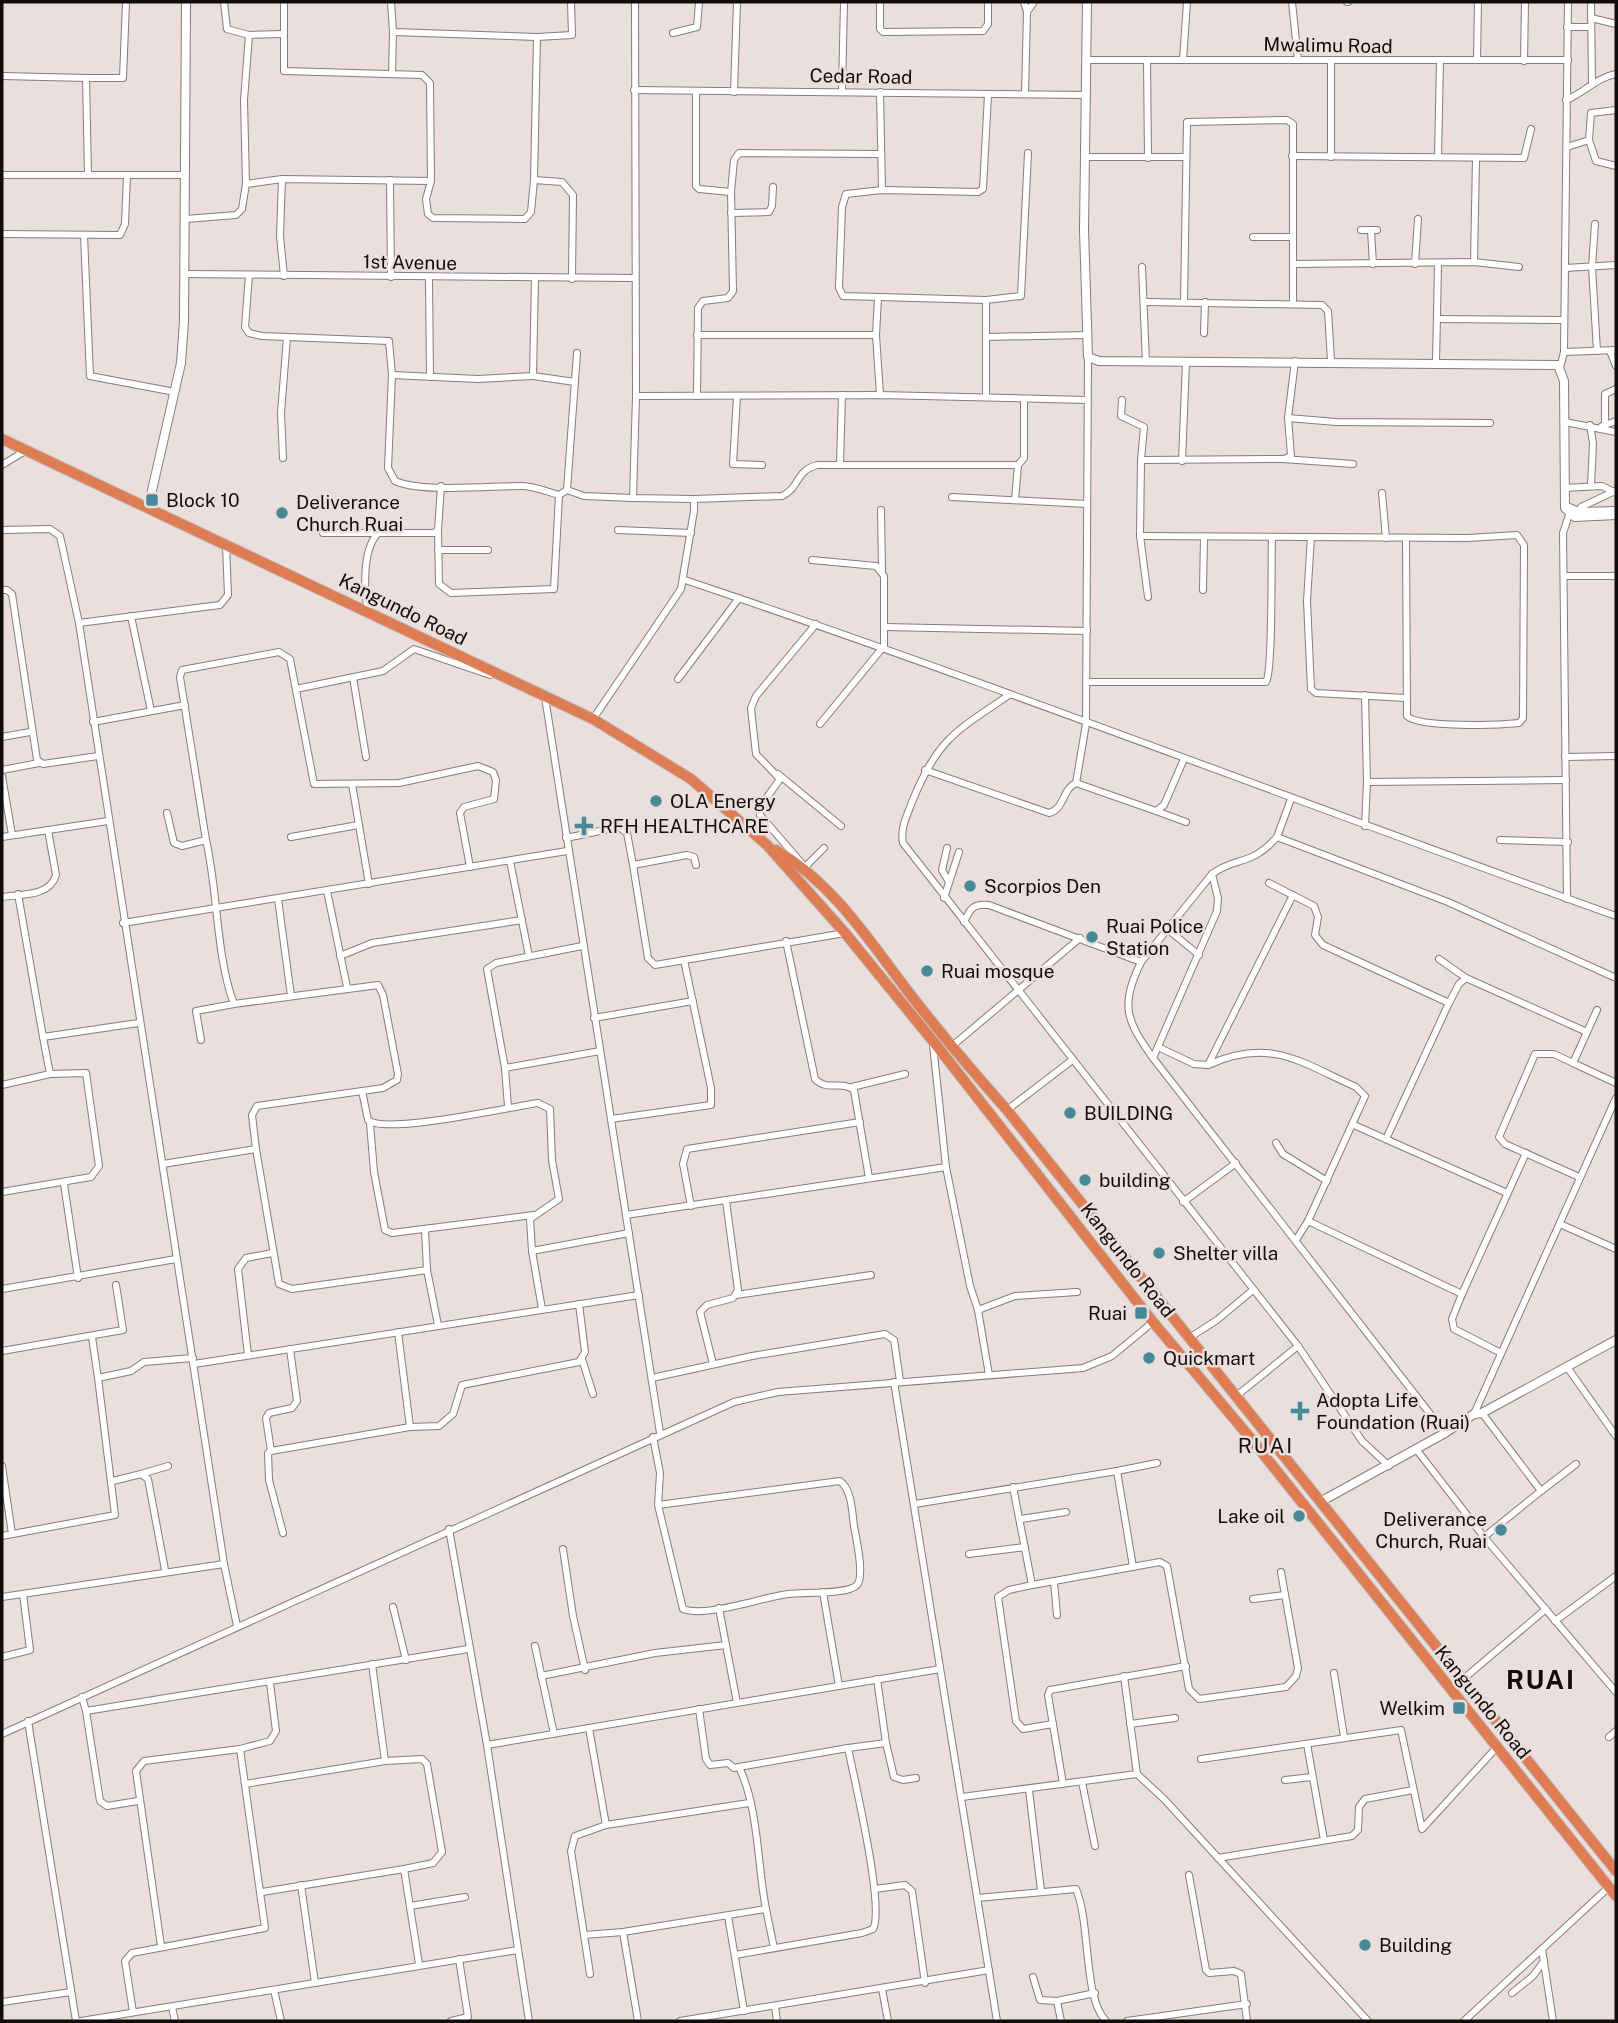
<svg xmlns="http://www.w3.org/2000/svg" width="1618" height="2023" viewBox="0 0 1618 2023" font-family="'Public Sans',sans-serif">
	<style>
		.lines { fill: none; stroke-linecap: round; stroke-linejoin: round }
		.minor-casing { stroke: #867c79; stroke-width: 8 }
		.tertiary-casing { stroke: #867c79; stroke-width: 10 }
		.trunk-casing { stroke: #c1c0c0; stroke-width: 12 }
		.minor { stroke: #fff; stroke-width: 6 }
		.tertiary { stroke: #fff; stroke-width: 8 }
		.trunk { stroke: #de7c54; stroke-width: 10 }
		.poi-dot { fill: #468a98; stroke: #eadfdc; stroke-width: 2.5 }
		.labels { text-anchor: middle; stroke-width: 5; stroke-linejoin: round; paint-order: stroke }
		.street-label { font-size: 19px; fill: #110d0c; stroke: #eadfdc }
		.poi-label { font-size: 19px; fill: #110d0c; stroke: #eadfdc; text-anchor: start }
		.neighbourhood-label { font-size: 21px; letter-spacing: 2px; fill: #110d0c; stroke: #eadfdc }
		.district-label { font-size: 26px; font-weight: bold; letter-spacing: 2px; fill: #110d0c; stroke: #eadfdc }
	</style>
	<rect width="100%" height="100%" fill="#eadfdc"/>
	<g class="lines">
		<!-- minor casing -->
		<g class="minor-casing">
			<g id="minor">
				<path d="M224,2L227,29L249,35L282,34"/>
				<path d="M284,2V71L422,75L430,83L431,181"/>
				<path d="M391,2L393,32L537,37L572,35L571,2"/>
				<path d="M880,2V29L883,32L983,31L988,24V2"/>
				<path d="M1024,2L1027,12L1025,94"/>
				<path d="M1292,2L1298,60"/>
				<path d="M1347,2H1348"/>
				<path d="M1591,2L1592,83"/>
				<path d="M1027,12L1034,2"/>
				<path d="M1591,18L1616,24"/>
				<path d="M1567,27H1591"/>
				<path d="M673,33L697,27L699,2"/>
				<path d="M1087,60H1568"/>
				<path d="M1147,60L1148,158"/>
				<path d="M1183,60L1187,2"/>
				<path d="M1477,60L1478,2"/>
				<path d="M1331,61V157"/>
				<path d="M1524,61L1525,2"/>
				<path d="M392,74L393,32"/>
				<path d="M2,76L86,78L88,175"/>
				<path d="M86,78H123L126,2"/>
				<path d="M634,90L1087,95"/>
				<path d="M696,91V186L699,189L731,192L733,291L728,298L703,301L698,308L697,396"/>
				<path d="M842,91L844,2"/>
				<path d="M734,92L737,2"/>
				<path d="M880,92L882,190"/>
				<path d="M988,94L983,189L978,192L882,190L846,194L842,207L839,288L843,296L986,300L1021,296L1028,153"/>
				<path d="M1566,100C1586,92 1595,78 1616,74"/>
				<path d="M1589,140L1596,161L1616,166"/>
				<path d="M1567,147L1589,140L1591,113L1616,110"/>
				<path d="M1292,156L1524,158L1531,129"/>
				<path d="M1086,157H1186"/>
				<path d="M1438,157L1440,61"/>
				<path d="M2,175H185"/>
				<path d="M282,179L280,236L284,276"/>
				<path d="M390,180L391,277"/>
				<path d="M534,180L537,37"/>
				<path d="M246,184L244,100L249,35"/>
				<path d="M731,192L734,160L739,153L881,154"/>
				<path d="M731,213L769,212L772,206L773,187"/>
				<path d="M186,219L236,215L242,209L246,184L282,179L431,181L426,199L428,214L433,218L525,219L531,212L534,180L562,182L573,195L572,279"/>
				<path d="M1595,224L1592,267L1597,351"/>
				<path d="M1361,230H1377"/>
				<path d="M1371,230L1373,264"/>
				<path d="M2,234L120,235L125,224L127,175"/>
				<path d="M84,235L90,376L175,392"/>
				<path d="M1253,237H1292"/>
				<path d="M1474,262L1476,158"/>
				<path d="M1293,264L1474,262L1519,267"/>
				<path d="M1415,264L1418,219"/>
				<path d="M1142,267L1146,362"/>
				<path d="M1565,268L1616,265"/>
				<path d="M186,274L634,278"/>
				<path d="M249,275L245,327L249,333L262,336L389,341L392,375L388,468L395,481C421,493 490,486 522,486C534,486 548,492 559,495L567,490L584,496L633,498"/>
				<path d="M429,278L430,377"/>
				<path d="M1146,302L1322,305L1328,311L1331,361"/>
				<path d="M1184,302L1187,122L1287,120L1293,124V304"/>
				<path d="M1437,319L1564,320"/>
				<path d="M1204,333L1205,302"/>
				<path d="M697,335H876L880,395"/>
				<path d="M876,335L878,298"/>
				<path d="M986,337L1087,335"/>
				<path d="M1610,351L1616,366"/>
				<path d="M1564,352L1616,350"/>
				<path d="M1436,363L1438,265"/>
				<path d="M1560,368L1564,352L1568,2"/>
				<path d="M392,375L478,379L533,376L535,278"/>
				<path d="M533,376L575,382"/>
				<path d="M636,396L880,395L1086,400"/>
				<path d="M737,396L733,464L762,465"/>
				<path d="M986,397V300"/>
				<path d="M1122,400L1121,416L1144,427L1141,460"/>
				<path d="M1288,418L1336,422L1490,423"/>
				<path d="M1565,422L1616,432"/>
				<path d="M1590,425L1593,443L1591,486"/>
				<path d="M1605,425V394L1616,389"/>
				<path d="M1602,426L1616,421"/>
				<path d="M283,458L281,413L287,337"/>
				<path d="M1284,459L1291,456L1288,418L1295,361"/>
				<path d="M1182,461L1186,362"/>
				<path d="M840,464L842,395"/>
				<path d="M2,465L25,451"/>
				<path d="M441,486L438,530L439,584L451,593L554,589L559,495"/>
				<path d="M1564,488L1602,486L1616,493"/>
				<path d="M567,490L577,353"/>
				<path d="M1382,493L1386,538"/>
				<path d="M952,497L1087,504"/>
				<path d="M694,499L782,496C800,488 795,471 817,465H1018L1024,458V399"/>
				<path d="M1015,500L1018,465"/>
				<path d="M1567,506L1579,511L1616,510"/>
				<path d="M881,510L882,570"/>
				<path d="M1579,511L1581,507L1615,491"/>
				<path d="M2,530L50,529L60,536L79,623L224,1564L237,1626"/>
				<path d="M618,530L691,533"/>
				<path d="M323,533H434L438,530"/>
				<path d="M1140,536L1468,538L1517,535L1524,545L1523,718L1519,723C1500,725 1419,728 1407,716L1406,538"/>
				<path d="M1311,537L1307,601L1311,689L1316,693L1406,698"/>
				<path d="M438,550H488"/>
				<path d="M812,560L876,566L884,576V646L820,724"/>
				<path d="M1565,576H1616"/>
				<path d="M685,580C998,685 1306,805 1616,916"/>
				<path d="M2,590H7L12,594L37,760L43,764L98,756"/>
				<path d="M1203,590L1204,537"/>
				<path d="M1148,597L1140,536L1141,460L1283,459L1353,464"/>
				<path d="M368,612C364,590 362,550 378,533"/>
				<path d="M131,616L151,711"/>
				<path d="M79,623L220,605L228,595L226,545"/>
				<path d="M816,624L756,696L751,708L756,754L780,779L760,807V815L805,867L824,848"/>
				<path d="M884,627L1087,631"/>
				<path d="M353,677L366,757"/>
				<path d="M678,679L739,598"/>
				<path d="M1086,682H1266C1273,672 1271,559 1272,537"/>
				<path d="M296,689L383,671L414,649L490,675"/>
				<path d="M1009,695C955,732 938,738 912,802C907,816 900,828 903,843L1298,1346L1362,1441L1389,1466"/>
				<path d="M1365,695L1367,782"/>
				<path d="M545,697L660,1433"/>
				<path d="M593,719L681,589L694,511V499L633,498L636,396L635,2"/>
				<path d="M93,722L185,705"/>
				<path d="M2,737L30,732"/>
				<path d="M1565,757L1616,756"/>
				<path d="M2,770L39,763"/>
				<path d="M925,770L1049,813C1065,809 1062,789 1076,783L1156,811L1164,805L1184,759"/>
				<path d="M778,774L841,826"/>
				<path d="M2,776L12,835"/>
				<path d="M1076,783L1086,724L1088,357"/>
				<path d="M352,784L369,884"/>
				<path d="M1291,799L1277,837L1448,902L1616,978"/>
				<path d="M1156,811L1186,822"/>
				<path d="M167,813L174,843L182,846L206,840L180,677L182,670L279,652L290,659L314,784L399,783L478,766L493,772L496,780L494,799L464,807L460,813L470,867"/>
				<path d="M1365,826L1367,782L1566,780"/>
				<path d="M2,837L108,821"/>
				<path d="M291,837L358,825"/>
				<path d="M1277,837C1251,867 1236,856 1212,874L1218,898L1217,911L1153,1058L1445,1433"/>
				<path d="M566,838L619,827L627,833L633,865"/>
				<path d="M206,840C218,891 216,957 234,1004L378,985L383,995L398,1074L397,1080L383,1088L257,1106L252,1115L256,1149"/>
				<path d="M1500,840L1568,842"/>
				<path d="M947,848L942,870L949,882"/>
				<path d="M510,861L529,956"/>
				<path d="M696,865L694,857L687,855L633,865L648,958L655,965L845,933"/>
				<path d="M1269,883L1314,906L1318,917L1315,935L1323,945L1449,1003"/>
				<path d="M327,891L347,987"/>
				<path d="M18,894L43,1037"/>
				<path d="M2,897C20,894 50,897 56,875L48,830"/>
				<path d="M944,898L959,852"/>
				<path d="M278,899L291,996"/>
				<path d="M1567,899L1563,533L1569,515"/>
				<path d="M964,922C970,909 973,903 989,905L1141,962L1212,874"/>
				<path d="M123,923L567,851"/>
				<path d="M1166,928L1199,955"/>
				<path d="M786,941L815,1079C827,1092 842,1080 854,1090L869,1178"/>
				<path d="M340,956L372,943L522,920"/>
				<path d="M1439,959L1466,978"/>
				<path d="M1141,962C1120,1006 1126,1020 1153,1058"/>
				<path d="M1597,1010L1573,1063L1616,1083"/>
				<path d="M594,1018L693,1001"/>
				<path d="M201,1040L196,1011L234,1004"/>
				<path d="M933,1045L946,1167L970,1286L978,1310L1015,1296L1077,1292"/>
				<path d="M951,1047L1080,938"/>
				<path d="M1158,1047L1194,1064L1208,1065L1293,895"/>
				<path d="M1573,1063L1554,1054H1535L1499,1137L1505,1144L1579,1177"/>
				<path d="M1208,1065C1270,1037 1300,1062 1356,1087L1365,1096L1308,1221L1296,1240"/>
				<path d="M505,1068L487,969L496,963L582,946"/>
				<path d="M50,1074L43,1037L138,1023"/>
				<path d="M2,1085L50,1074L86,1073L99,1166L91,1177L2,1192"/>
				<path d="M852,1087L905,1074"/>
				<path d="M362,1091L368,1120C384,1135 510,1107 538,1103L550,1109L552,1160L559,1199L530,1219L532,1251L629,1233"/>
				<path d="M508,1107L505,1068L600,1051"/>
				<path d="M1007,1110L1071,1061"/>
				<path d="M611,1119L711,1105V1088L684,960"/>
				<path d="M370,1123L374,1172L385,1230L392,1233L533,1215"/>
				<path d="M1354,1125L1507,1193"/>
				<path d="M1386,1139L1449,1003L1459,984L1466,978L1587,1032"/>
				<path d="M1276,1143L1283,1154L1327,1181"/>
				<path d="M163,1164L256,1149L279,1284L292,1289L427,1270L438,1325"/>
				<path d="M64,1184L78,1278"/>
				<path d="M1183,1202L1236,1163"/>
				<path d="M691,1206L683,1164L687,1149L860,1122"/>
				<path d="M626,1215L946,1167"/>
				<path d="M1308,1221L1462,1294L1526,1153"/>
				<path d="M1560,1224L1616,1249"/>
				<path d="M425,1229L427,1270"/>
				<path d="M532,1251L542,1309"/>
				<path d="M2,1289L176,1259"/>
				<path d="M1462,1294L1452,1319L1454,1329L1501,1353"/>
				<path d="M736,1295L871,1275"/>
				<path d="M978,1310L989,1375"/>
				<path d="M398,1332L410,1427"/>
				<path d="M92,1337L98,1378"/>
				<path d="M1189,1338L1217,1320L1253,1290"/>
				<path d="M2,1351L123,1330L116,1285"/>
				<path d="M248,1355L238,1269L246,1258L272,1253"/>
				<path d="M582,1359L593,1394"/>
				<path d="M194,1364L639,1295"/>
				<path d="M713,1364L700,1312L707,1305L733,1298L738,1290L726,1201"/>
				<path d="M1567,1367L1616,1436"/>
				<path d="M652,1378L752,1356L885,1334L894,1340L900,1381"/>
				<path d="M894,1382L997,2021"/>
				<path d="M1235,1397L1298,1346"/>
				<path d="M1482,1413L1541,1491L1484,1537L1616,1692"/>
				<path d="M1474,1414L1616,1098"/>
				<path d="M653,1437L660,1473L658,1505L683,1609C705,1618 763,1597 788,1594C803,1592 848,1595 857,1585C865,1576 856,1538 854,1526C852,1512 852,1490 840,1481L658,1505"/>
				<path d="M1416,1449L1484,1537"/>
				<path d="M271,1451L410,1427L439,1426L453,1414L462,1385L579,1362L585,1352L579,1304"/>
				<path d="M2,1466L12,1534"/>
				<path d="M1117,1471L1157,1463"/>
				<path d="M141,1474L168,1466"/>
				<path d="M113,1481L141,1474L148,1479L165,1570"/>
				<path d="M1013,1487L1032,1585L1160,1562L1167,1566L1189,1689L1199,1699L1286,1687L1296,1676L1298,1668L1281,1572"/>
				<path d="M1541,1491L1576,1464"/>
				<path d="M915,1504L1117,1471L1133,1567"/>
				<path d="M1021,1519L1066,1512"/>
				<path d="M449,1529L487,1745L529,2021"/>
				<path d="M283,1533L269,1480L268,1453L271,1451L266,1418L269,1413L292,1408L297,1401L290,1349"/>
				<path d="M2,1536L115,1515L98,1378L131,1371L144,1362L193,1358"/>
				<path d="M563,1549L573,1616L585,1670"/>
				<path d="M969,1554L1025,1547"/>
				<path d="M1054,1582L1057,1615"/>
				<path d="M1032,1585L1009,1590L998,1597L1016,1721L1023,1729L1053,1724"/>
				<path d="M823,1592L839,1686"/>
				<path d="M2,1597L224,1564"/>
				<path d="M1253,1599L1285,1595"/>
				<path d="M393,1607L406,1660"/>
				<path d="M719,1608L737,1703"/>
				<path d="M1555,1621L1616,1576"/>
				<path d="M535,1646L554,1734"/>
				<path d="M2,1657L30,1650L23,1594"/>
				<path d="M372,1664L385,1761"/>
				<path d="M1334,1673L1344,1737"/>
				<path d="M1468,1675L1546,1609"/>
				<path d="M541,1676L655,1653L726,1645"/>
				<path d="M1124,1676L1137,1774"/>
				<path d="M82,1697L86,1711L468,1649"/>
				<path d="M699,1709L706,1759L710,1765L728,1763L734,1768L739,1767C759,1809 757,1864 766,1909L623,1932L584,1935L571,1851L575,1836L606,1825L749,1803"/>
				<path d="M86,1711L100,1801L107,1806L138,1801"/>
				<path d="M28,1721L76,2021"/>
				<path d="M1130,1724L1175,1718"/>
				<path d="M589,1728L606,1825"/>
				<path d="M2,1734L734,1402L778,1392L1083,1368L1112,1356L1153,1322"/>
				<path d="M1609,1737L1616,1731"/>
				<path d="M886,1743L894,1777L903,1780L916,1778"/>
				<path d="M1307,1744L1324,1840"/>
				<path d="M487,1745L940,1669"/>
				<path d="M848,1748L886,1743L877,1679"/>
				<path d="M1201,1759L1401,1730L1422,1829L1497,1747"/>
				<path d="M1285,1780L1312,1777"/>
				<path d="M1082,1782L1095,1846"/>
				<path d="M245,1784L385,1761L422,1759L427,1764L442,1852L433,1863L404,1869L262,1892"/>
				<path d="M1063,1784L1048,1695L1050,1690L1186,1666"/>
				<path d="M1029,1790L1041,1891"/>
				<path d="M962,1797L1137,1774L1164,1799L1368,2021"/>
				<path d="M1218,1858L1352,1836L1358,1830L1359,1807L1365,1799L1413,1790"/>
				<path d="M404,1869L419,1964"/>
				<path d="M1189,1875L1206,1970L1209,1973L1234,1971L1241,1974L1247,2021"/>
				<path d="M301,1885L315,1983"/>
				<path d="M875,1889L905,1885L912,1891L925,1983"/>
				<path d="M977,1898L1076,1889C1091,1925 1083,1998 1106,2021"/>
				<path d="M410,1906L465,1897"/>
				<path d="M766,1909L774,1948"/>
				<path d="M728,1916L744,2011"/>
				<path d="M623,1932L638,2021"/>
				<path d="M584,1935L590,1974"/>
				<path d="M161,1946L136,1771L144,1761L240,1749L270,1741L276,1731L270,1683"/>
				<path d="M1542,1949L1553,2021"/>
				<path d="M735,1955L862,1933L873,1929C885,1908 854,1778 848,1748L739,1767"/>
				<path d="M1033,1977L1040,2000L1057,2001"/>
				<path d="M882,1989L888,2021"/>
				<path d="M274,1990L281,2021"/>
				<path d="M1512,1993L1533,1976L1544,1961"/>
				<path d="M2,2002L71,1992"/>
				<path d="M775,2006L777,2021"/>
				<path d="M172,2007L175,2021"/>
				<path d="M133,2012L125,1961L132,1953L265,1928L240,1749"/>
				<path d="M81,2021L518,1950"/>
				<path d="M451,2021L468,2017L459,1959"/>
				<path d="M680,2021L989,1970"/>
				<path d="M1061,2021L1057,2001L1095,1993"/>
				<path d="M1127,2021L1247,2004"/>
				<path d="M1464,2021L1609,1887"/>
			</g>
		</g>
		<!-- tertiary casing -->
		<g class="tertiary-casing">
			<g id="tertiary">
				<path d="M1087,2L1084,230L1088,357L1099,361L1558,365L1564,381L1565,508L1575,517L1616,515"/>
				<path d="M148,508L181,363L184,321L186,2"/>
				<path d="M1320,1502L1445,1433L1474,1414L1482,1413L1616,1340"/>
			</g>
		</g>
		<!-- trunk casing -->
		<g class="trunk-casing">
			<g id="trunk">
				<path d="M2,439L593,719L691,779L767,845L845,933L933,1041L1153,1322L1252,1440L1616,1896"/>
				<path d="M776,850C834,884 870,942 910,994C941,1034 973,1072 1007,1110L1616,1871"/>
			</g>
		</g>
		<!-- minor -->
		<use href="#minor" class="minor"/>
		<!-- tertiary -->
		<use href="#tertiary" class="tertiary"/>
		<!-- trunk -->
		<use href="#trunk" class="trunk"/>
	</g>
	<!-- markers -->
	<g class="poi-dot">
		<rect x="145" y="493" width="14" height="14" rx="3.5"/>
		<circle cx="282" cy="513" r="7"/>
		<circle cx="656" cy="801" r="7"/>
		<path d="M580.5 815.5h7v7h7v7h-7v7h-7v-7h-7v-7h7z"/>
		<circle cx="970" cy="886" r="7"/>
		<circle cx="1092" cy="937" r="7"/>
		<circle cx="927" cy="971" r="7"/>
		<circle cx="1070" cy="1113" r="7"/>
		<circle cx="1085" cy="1180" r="7"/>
		<circle cx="1159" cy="1253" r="7"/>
		<rect x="1134" y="1306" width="14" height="14" rx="3.5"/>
		<circle cx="1149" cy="1358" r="7"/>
		<path d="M1296.5 1400.5h7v7h7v7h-7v7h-7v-7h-7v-7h7z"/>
		<circle cx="1299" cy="1516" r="7"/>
		<circle cx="1501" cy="1530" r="7"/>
		<rect x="1452" y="1701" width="14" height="14" rx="3.5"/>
		<circle cx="1365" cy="1945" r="7"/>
	</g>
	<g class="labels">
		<!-- street labels -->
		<g class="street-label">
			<text transform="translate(1328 45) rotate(1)" y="7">Mwalimu Road</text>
			<text transform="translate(861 76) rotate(1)" y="7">Cedar Road</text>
			<text transform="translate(410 262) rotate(1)" y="7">1st Avenue</text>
			<text transform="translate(403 609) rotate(26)" y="7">Kangundo Road</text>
			<text transform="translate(1128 1260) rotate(52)" y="7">Kangundo Road</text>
			<text transform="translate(1483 1702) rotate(51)" y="7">Kangundo Road</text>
		</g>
		<!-- poi labels -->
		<g class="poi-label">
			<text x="166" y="507">Block 10</text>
			<text x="296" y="509">Deliverance<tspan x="296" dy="22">Church Ruai</tspan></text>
			<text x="670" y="808">OLA Energy</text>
			<text x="600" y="833">RFH HEALTHCARE</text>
			<text x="984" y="893">Scorpios Den</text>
			<text x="1106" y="933">Ruai Police<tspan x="1106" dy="22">Station</tspan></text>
			<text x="941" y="978">Ruai mosque</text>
			<text x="1084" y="1120">BUILDING</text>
			<text x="1099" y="1187">building</text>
			<text x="1173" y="1260">Shelter villa</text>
			<text x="1127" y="1320" text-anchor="end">Ruai</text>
			<text x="1163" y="1365">Quickmart</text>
			<text x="1316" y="1407">Adopta Life<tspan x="1316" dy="22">Foundation (Ruai)</tspan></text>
			<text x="1285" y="1523" text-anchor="end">Lake oil</text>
			<text x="1487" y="1526" text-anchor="end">Deliverance<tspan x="1487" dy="22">Church, Ruai</tspan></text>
			<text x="1445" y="1715" text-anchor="end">Welkim</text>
			<text x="1379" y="1952">Building</text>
		</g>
		<!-- neighbourhood labels -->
		<g class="neighbourhood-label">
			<text x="1266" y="1453">RUAI</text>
		</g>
		<!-- district labels -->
		<g class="district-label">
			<text x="1541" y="1689">RUAI</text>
		</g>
	</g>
	<!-- border -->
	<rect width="1618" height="2023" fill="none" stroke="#110d0c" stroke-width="7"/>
</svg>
